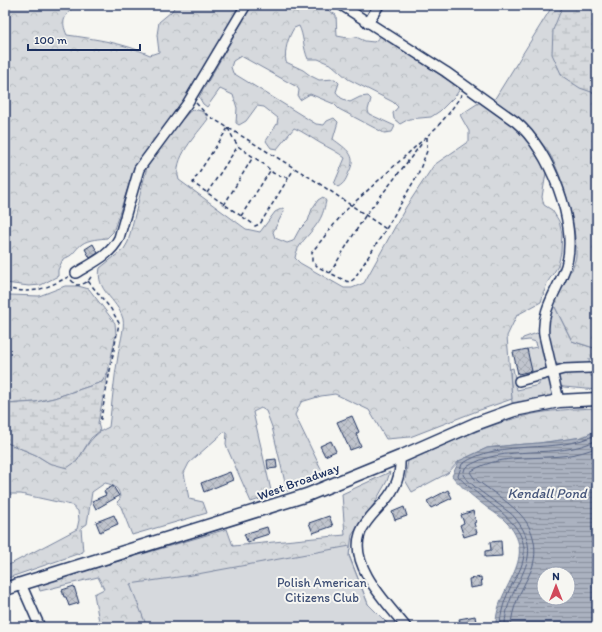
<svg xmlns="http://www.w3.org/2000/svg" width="602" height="632" viewBox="0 0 602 632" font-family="Itim,sans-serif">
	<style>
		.grass { fill: url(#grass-tufts); stroke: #78849e }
		.forest { fill: url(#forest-crowns); stroke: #78849e }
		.wetland { fill: url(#wetland-marsh); stroke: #78849e }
		.park { fill: #d6d9dd; stroke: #78849e }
		.water { fill: url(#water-rules); stroke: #717e99; fill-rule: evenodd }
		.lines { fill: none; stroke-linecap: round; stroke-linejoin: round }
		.shore { stroke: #556385; stroke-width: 1 }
		.building { fill: url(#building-cross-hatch); stroke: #1b2f5e }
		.minor-casing { stroke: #1b2f5e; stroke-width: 12 }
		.major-casing { stroke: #1b2f5e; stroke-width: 15 }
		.path { stroke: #1b2f5e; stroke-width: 1.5; stroke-dasharray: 4 3; stroke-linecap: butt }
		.minor { stroke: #f6f6f2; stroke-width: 9 }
		.major { stroke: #f6f6f2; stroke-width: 12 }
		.labels { text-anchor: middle; stroke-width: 4; stroke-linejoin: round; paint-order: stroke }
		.street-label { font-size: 13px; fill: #1b2f5e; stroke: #f6f6f2 }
		.park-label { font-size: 13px; fill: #405177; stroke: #f6f6f2 }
		.water-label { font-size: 14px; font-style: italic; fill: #46567b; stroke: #f6f6f2 }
	</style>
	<defs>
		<pattern id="grass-tufts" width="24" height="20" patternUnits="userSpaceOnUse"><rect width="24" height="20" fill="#d6d9dd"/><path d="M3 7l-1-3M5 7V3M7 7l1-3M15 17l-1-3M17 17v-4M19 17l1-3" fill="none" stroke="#b7bbc0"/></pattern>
		<pattern id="forest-crowns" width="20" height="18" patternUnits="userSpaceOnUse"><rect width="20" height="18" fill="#d6d9dd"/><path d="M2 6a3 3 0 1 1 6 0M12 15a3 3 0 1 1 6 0" fill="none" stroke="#b7bbc0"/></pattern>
		<pattern id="wetland-marsh" width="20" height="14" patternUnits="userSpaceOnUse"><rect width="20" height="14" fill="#d6d9dd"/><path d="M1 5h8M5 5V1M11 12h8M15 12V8" fill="none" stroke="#b7bbc0"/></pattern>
		<pattern id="water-rules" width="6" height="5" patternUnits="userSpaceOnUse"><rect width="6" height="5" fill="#abb2c0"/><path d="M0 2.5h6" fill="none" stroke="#8a919f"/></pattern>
		<pattern id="building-cross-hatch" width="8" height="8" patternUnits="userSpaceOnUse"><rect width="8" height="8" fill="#c0c4cd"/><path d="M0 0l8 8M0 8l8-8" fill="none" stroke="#a4a9b2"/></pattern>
	</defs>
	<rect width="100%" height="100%" fill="#f6f6f2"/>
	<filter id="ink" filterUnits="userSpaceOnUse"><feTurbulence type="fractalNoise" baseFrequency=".025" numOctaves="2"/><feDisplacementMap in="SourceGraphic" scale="8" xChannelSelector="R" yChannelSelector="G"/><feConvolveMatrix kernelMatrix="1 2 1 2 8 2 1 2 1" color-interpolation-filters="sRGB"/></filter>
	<g filter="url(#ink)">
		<!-- grass -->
		<g class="grass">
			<path d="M553,303L572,341L597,349V358L589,359L590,367L555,364L548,342L546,323Z"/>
			<path d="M537,333L539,335L549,369L528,375L527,372L531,371L527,349L537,347L536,342L529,340L521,341L523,338Z"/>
			<path d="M513,368L517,390L539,385V380L550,377L554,393L549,396L512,403L510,369Z"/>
			<path d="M590,370L591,376H597V390L564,387L560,386L556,375L559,371Z"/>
		</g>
		<!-- forest -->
		<g class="forest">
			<path d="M5,5H75C65,16 60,20 67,35C96,39 124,43 150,55L159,52L157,35L159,22L171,12L176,5H242L186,96L140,161L132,176L113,232L107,238C100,239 89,239 82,244C73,251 75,255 63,259L58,270V276L41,285L29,286L5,283Z"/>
			<path d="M252,5H320L336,15L337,36L348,38L356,37L365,41L374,42L381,36L457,86L460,89L456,95L440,111L431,117L409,119L400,124L394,119L393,113L398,107L393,102L348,79L332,65L318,59H308C303,48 304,36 299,26L294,28C288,38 284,50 286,62L303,70L311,76L319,80L335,79L339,83L336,92L341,98L350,102L360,97L368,96L371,99L368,110L369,114L395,126L392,132L384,133L339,109L334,104L310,94L300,100L298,97L299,90L297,87L241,56L233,61L231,67L233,73L316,124L324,125L327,121L334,118L338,122L333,139C346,149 358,155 349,172C346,179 345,183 338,187L334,184L345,158C338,152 329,148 320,143C311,138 304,132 294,128L277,149L271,148L266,141L277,124L278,118L264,107L257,106L246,121L239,125L236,123L237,108L233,95L220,89L207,107L203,104L199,97Z"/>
			<path d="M553,5H583L597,47V349L572,341L553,303L564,274L572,270C573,265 576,260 576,255C577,228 563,176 549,153C535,131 515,115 494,100Z"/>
			<path d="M480,102L508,121L522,133L535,148L546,173L542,197L544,205L552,210L559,221L562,234L561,252L558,266L547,283L541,302L517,315L507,336L512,399L477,411L410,437L386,439L369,410L335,394L321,396L301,402L295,415L325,477L287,491L272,427L266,411L261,408L253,412L272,495L251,502L228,450L226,444L227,433L224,432L189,463L184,473L189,499L203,502L207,513L132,535L121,507L117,502L120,499C120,488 114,485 105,483L92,492L87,524L81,528L83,552L5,579V567L77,529L79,520L78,511L71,505L21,494H5V442L36,455L49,463L77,461C87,446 92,434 109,427C112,403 114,379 118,356C119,346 125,328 123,319C117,298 95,291 100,268L124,249L128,242L147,167L167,137L189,112L194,109L204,112L208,119C196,136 172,158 179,180L246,229L260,232L275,212L283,208L284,211L273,232L275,238L287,243L293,241L299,230L308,221L312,209L318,200L323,197L326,201C324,210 322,217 317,224C309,236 297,244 295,258L300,263L344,288H352L364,283L406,207L434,165L469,141V131L460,115Z"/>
			<path d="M65,286H78L89,289L115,323L116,334L108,372L102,382L54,398L36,402L5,404V293L10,295L39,296Z"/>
			<path d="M597,408V430L583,437L539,443L513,445L487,448L459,461L448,473L412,492L405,480L408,461C446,444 484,426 524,416C548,410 573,409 597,408Z"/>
			<path d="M390,472L387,481L374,504L352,535L349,555L368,604L391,627H100L94,594L104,589L98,577L40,591L38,585L227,529L233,546L345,535L342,494Z"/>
		</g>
		<!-- wetland -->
		<g class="wetland">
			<path d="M563,5H597V94L580,88L562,76L552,54L553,30Z"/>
			<path d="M108,372L98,423L100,431L91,438L77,461L67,468L49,463L36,455L5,442V404L36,402L54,398L102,382Z"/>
		</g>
		<!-- park -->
		<path class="park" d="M350,546L349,556L368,604L391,627H147L130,584L192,575Z"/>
		<!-- water -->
		<path class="water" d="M597,430V627H496C494,587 540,561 508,524C503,518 495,513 489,509C476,499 463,489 452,476L459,461L487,448L513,445L539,443L583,437ZM544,574H568V598H544Z"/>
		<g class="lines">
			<!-- shore -->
			<g class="shore">
				<path d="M500,627C500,613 505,598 511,586C514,580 519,573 521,567C538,523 481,503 458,476L462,464C502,437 555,456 597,434"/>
				<path d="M505,627C504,583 551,562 515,518C512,513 505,510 501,506C488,497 473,487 463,475L465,468C504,442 556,461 597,440"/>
				<path d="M511,627C511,609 521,591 529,575C540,554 535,528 518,512C506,500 488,489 474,478L470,472C506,448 559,466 597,447"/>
			</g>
		</g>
		<!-- building -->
		<g class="building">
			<path d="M93,244L98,253L90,258L85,249Z"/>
			<path d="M527,349L532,371L518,374L513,352Z"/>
			<path d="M352,416L359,432L356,434L361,446L350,450L337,422Z"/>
			<path d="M331,441L336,451L325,456L320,446Z"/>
			<path d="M276,459L277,468L268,469L267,460Z"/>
			<path d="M230,472L233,480L204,492L201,483Z"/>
			<path d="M113,486L119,496L96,509L92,501L106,495L104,491Z"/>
			<path d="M448,490L452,498L431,508L427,501Z"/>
			<path d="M404,507L407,516L395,520L392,512Z"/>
			<path d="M473,511L476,522L474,523L477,533L464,537L460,525L464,523L461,515Z"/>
			<path d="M114,515L118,524L100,532L96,522Z"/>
			<path d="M329,516L333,526L313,533L309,523Z"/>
			<path d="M267,527L269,534L253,539V541L248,543L244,534Z"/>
			<path d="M501,541L502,556L485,557V551L491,550L490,542Z"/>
			<path d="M481,577L482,586L470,588L469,579Z"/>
			<path d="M74,586L79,603L69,606L66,597H64L62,590Z"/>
			<path d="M475,616L476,622L468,623V627H461L459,619Z"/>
		</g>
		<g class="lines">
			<!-- minor casing -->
			<g class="minor-casing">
				<g id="minor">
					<path d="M341,5L446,72L516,122C549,149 579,224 566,266C558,290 541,309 544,335L559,401"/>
					<path d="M368,23L379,5"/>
					<path d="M76,273C92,263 110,256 119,238L139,169L187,104L246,5"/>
					<path d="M519,381L564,369L590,368"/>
					<path d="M400,457C401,476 396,488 384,502C376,511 364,522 360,534C349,566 388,604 406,627"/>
					<path d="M21,584L40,627"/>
				</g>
			</g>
			<!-- major casing -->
			<g class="major-casing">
				<path id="major" d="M5,589L307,495L400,457L475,424L514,410L559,401L597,399"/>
			</g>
			<!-- path -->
			<g class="path">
				<path d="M196,103L207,115L314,180L386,229"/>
				<path d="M228,128L194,180L193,183L253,224L255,226L260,224L294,169"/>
				<path d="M228,128L234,140L239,147L265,165L273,173L282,177H289"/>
				<path d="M427,137V151L418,174L386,229L354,279L350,282L346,281L318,267L312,261V252L345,211L437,127L449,113L463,93"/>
				<path d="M207,193L238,146"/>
				<path d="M224,205L253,157"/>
				<path d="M241,216L270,171"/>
				<path d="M330,273L365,216L423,142"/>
				<path d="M71,280L76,285C84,285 90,281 92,274"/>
				<path d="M88,281L111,309L119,323L100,423"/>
				<path d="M5,288C34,295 44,289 70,276"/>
			</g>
			<!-- minor -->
			<use href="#minor" class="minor"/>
			<!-- major -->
			<use href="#major" class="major"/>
		</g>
	</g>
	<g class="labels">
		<!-- street labels -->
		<g class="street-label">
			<text transform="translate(298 481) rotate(-20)" y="5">West Broadway</text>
		</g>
		<!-- park labels -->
		<g class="park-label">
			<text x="322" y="587">Polish American<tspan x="322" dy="15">Citizens Club</tspan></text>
		</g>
		<!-- water labels -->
		<g class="water-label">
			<text x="547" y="498">Kendall Pond</text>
		</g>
	</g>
	<!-- margin -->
	<rect width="602" height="632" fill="none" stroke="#f6f6f2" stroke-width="20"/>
	<rect x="10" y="10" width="582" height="612" fill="none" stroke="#1b2f5e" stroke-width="1.5" filter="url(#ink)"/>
	<!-- north arrow -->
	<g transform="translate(556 586)"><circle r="19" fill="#f6f6f2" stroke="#9ea6b7"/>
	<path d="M0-3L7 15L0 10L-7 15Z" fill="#d1495b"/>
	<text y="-6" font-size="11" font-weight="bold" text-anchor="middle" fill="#1b2f5e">N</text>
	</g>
	<!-- scale -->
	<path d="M28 44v6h112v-6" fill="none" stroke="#1b2f5e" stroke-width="2"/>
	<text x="34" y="44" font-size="12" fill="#1b2f5e" stroke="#f6f6f2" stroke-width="3" paint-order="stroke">100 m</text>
</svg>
